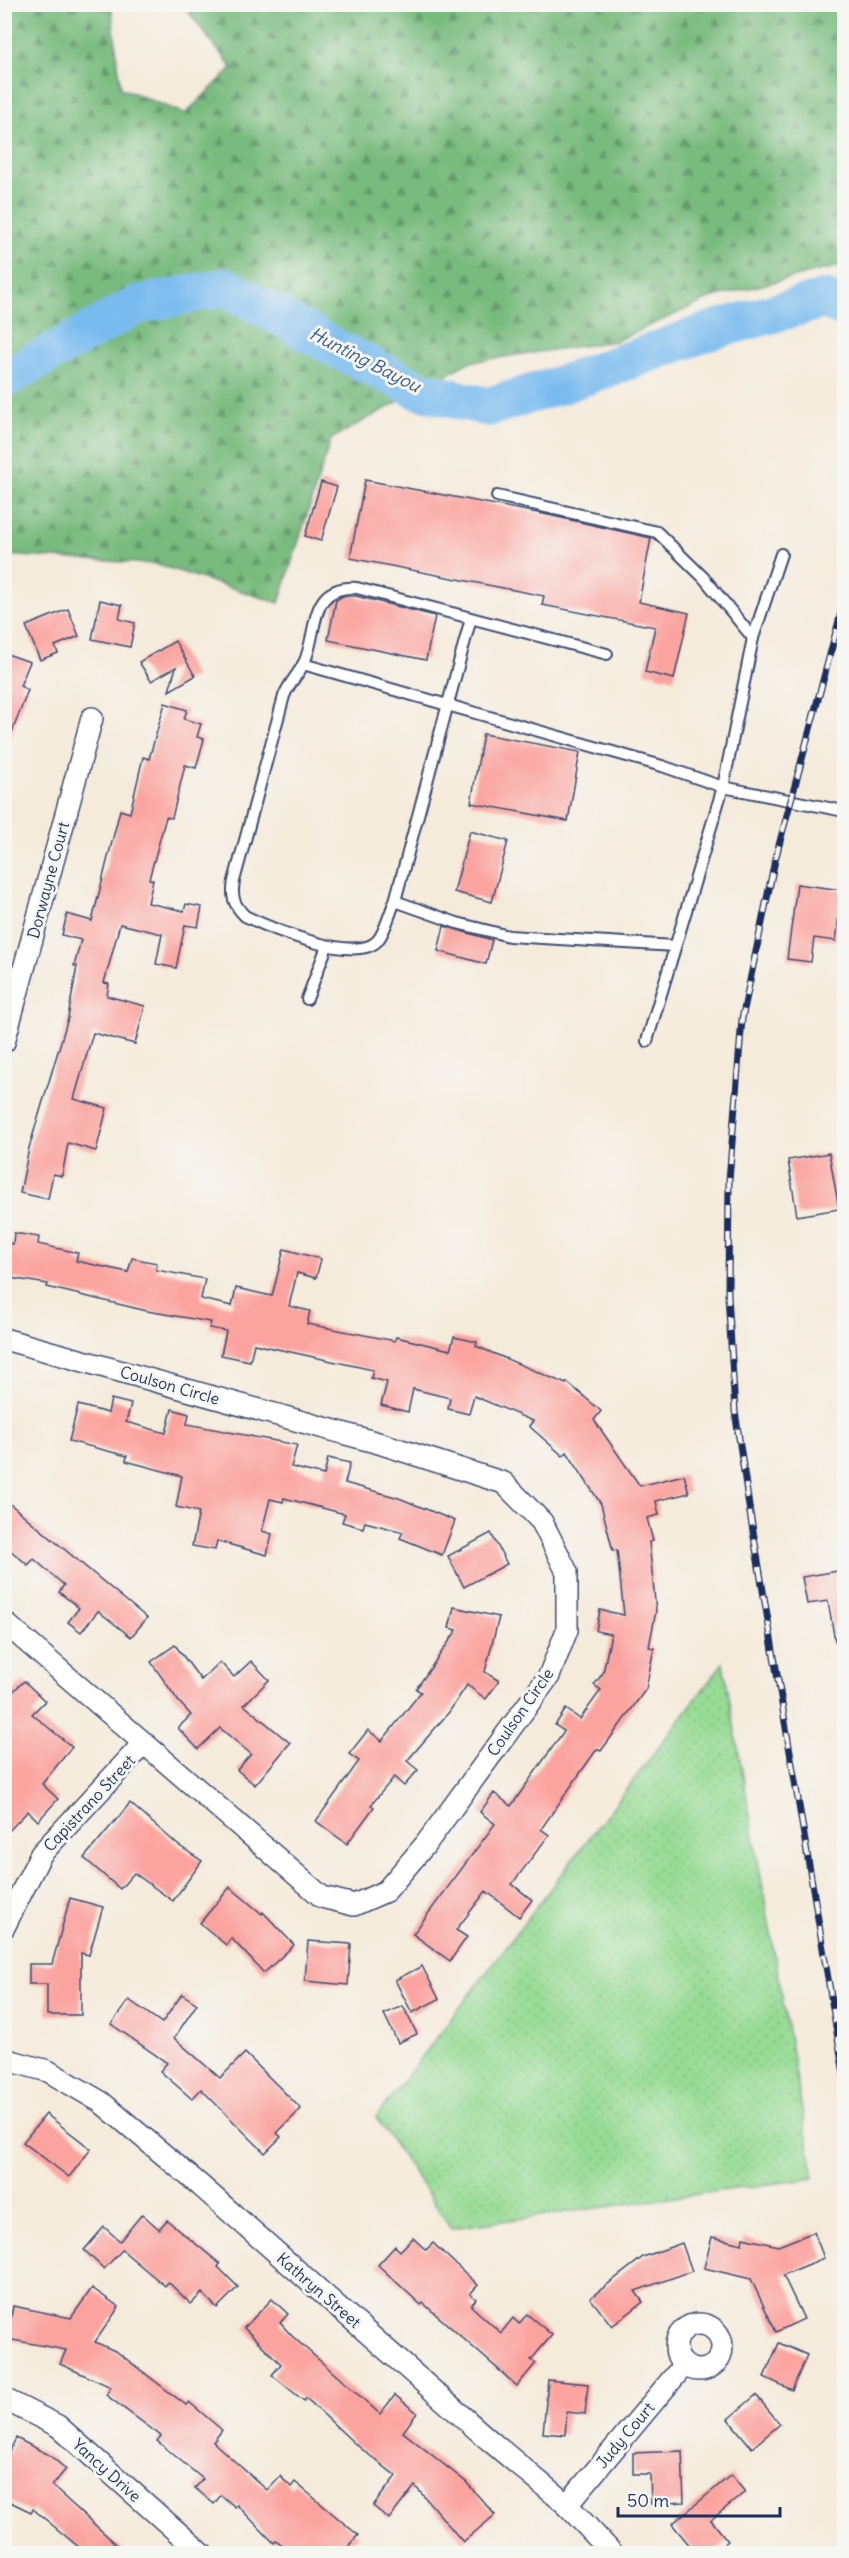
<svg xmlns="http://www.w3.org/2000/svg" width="849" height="2558" viewBox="0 0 849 2558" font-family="Delius,sans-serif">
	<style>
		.grass { fill: url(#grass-dots); stroke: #598579; stroke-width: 1.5 }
		.forest { fill: url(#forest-firs); stroke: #4a756e; stroke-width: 1.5 }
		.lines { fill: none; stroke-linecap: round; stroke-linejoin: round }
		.river { stroke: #79bbef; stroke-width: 39 }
		.building { fill: #fba39e }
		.lane-casing { stroke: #3c4b71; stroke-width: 14 }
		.street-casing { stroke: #3c4b71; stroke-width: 24 }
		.lane { stroke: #fff; stroke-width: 10 }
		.street { stroke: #fff; stroke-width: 21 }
		.rail-casing { stroke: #1b2f5e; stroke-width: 7 }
		.rail { stroke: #f6f6f2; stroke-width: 4.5; stroke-dasharray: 14; stroke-linecap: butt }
		.labels { text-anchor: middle; stroke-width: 6; stroke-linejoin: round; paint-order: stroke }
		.street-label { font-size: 16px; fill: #1b2f5e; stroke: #f6f6f2 }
		.water-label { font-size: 18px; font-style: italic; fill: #37598a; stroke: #f6f6f2 }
	</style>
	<defs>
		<pattern id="grass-dots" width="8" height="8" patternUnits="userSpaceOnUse" patternTransform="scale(1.5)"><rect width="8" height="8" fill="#97db94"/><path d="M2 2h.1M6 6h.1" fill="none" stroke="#82bc82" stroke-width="1.8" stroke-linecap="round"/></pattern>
		<pattern id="forest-firs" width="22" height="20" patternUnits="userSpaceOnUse" patternTransform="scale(1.5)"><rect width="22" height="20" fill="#79bb7e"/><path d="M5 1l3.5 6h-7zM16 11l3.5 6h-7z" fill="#62986a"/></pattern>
	</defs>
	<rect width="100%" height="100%" fill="#f6f6f2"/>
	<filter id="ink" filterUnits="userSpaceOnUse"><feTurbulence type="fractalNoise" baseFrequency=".0167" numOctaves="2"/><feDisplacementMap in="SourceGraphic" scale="12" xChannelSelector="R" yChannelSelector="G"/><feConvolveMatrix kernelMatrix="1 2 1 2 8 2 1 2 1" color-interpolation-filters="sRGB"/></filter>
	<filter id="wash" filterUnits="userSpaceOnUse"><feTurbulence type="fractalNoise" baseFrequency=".008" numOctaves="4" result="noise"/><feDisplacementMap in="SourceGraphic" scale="24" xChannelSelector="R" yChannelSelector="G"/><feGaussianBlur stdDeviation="1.35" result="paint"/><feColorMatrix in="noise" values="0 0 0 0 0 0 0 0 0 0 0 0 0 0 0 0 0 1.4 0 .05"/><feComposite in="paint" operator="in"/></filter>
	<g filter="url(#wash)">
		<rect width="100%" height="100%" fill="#f5ebdb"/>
		<!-- grass -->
		<path class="grass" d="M723,1663L814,2178L451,2228L376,2117Z"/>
		<!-- forest -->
		<path class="forest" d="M4,5H111L121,88L185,114L232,68L183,5H844V265L713,297L616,341L469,362L331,439L279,603L156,564L5,555Z"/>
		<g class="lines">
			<!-- river -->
			<path class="river" d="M4,379L137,305L226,287L335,348L419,390L488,407L566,383L710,331L825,299L844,309"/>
		</g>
		<g id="blocks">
			<!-- building -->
			<g class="building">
				<path d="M365,480L548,515L651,538L639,602L689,613L674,679L645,672L655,627L542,605L544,596L350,558Z"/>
				<path d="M321,482L337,487L321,541L305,536Z"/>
				<path d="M343,596H356L435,616L426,660L328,640L336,600Z"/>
				<path d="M100,600L122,605L119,619L135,623L130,647L92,639Z"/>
				<path d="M68,609L79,636L55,646L58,653L40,660L26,626Z"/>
				<path d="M175,641L195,676L169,691L176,667L151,681L139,662Z"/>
				<path d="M4,653L30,662L20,686L28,690L6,748L4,747Z"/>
				<path d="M165,703L187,710L184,719L201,724L197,737L204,739L196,768L185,765L172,818L166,817L149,879L153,880L148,903L184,911L186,904L202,907L198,927L185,925L176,968L156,964L162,934L120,924L104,983L109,984L107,996L145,1006L135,1044L93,1033L74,1099L107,1108L96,1151L68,1143L62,1176L53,1174L48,1199L20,1193L29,1148L68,1018L77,966H74L81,940L62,935L67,914L92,921L120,810L130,813L143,757L149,759Z"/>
				<path d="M483,734L580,752L568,821L471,803Z"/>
				<path d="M470,831L508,841L492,902L454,892Z"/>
				<path d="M797,884L842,890L836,941L814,938L811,962L787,959Z"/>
				<path d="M444,926L492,940L486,964L438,951Z"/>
				<path d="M829,1153L839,1209L797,1216L788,1160Z"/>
				<path d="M14,1233L39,1237L38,1244L78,1253L76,1261L128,1272L132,1258L157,1263L156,1270L205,1279L201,1299L232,1306L236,1288L272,1296L284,1249L321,1259L316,1278L297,1273L289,1306L310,1311L307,1324L395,1341L396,1337L450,1350L454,1337L477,1342L476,1346L566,1384L567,1382L601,1411L594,1420L640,1486L684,1475L689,1493L656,1501L659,1515L647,1518L653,1541L649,1542L656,1611L649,1647L654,1648L646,1689L601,1751L597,1749L541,1829L549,1835L512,1884L532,1900L519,1917L486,1891L456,1930L467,1937L450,1961L413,1934L495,1824L480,1812L494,1793L511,1806L564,1731L555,1725L566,1709L580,1719L601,1690L594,1685L603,1673L611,1634L596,1631L600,1610L624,1615L617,1550L613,1551L601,1504L567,1452L563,1456L529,1426L533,1421L474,1396L469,1414L448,1409L450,1398L413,1389L408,1412L381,1405L387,1382L371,1378L373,1370L254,1344L250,1361L221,1355L226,1331L209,1328L211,1322L147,1311L47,1287L48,1284L4,1277V1242L13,1244Z"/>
				<path d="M111,1399L131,1404L126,1422L166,1433L172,1409L189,1414L187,1424L297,1445L291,1467L324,1475L328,1458L350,1463L345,1483L399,1498L455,1521L442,1555L400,1538L403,1532L365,1522L363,1528L342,1522L345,1514L284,1498L283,1502L270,1499L262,1531L272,1534L267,1555L217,1541L215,1550L192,1546L199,1512L176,1507L182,1476L126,1461L127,1456L69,1441L78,1405L108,1413Z"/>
				<path d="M4,1499L147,1618L131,1637L98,1611L81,1632L68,1622L79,1608L59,1592L64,1585L34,1559L28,1565L4,1545Z"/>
				<path d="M491,1533L507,1564L464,1587L448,1556Z"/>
				<path d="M844,1570V1641H835L828,1601L807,1604L802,1577Z"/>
				<path d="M454,1607L499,1617L485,1672L499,1681L486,1699L467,1685L449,1712L407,1761L418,1770L404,1786L394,1777L371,1805L374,1807L347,1844L316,1821L359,1761L349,1754L368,1730L382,1741L421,1692L416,1689L457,1630L449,1628Z"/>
				<path d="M175,1645L201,1680L220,1662L234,1677L251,1661L269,1680L244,1705L290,1743L255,1785L237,1770L251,1754L220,1728L198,1749L178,1728L191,1715L179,1702L151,1662Z"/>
				<path d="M24,1681L45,1701L32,1714L72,1747L42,1784L58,1799L38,1821L28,1811L4,1836V1700Z"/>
				<path d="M130,1803L178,1845L202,1861L173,1901L134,1873L120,1889L84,1858Z"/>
				<path d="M230,1887L262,1914L263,1912L294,1945L264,1973L231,1938L226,1945L200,1923Z"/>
				<path d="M70,1898L103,1907L89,1955L81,1953V2015H47V1984H29V1964H52Z"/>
				<path d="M308,1941L351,1944L348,1985L305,1981Z"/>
				<path d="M422,1966L439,1999L412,2013L395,1980Z"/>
				<path d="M182,1994L197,2004L174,2038L220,2078L245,2053L301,2109L277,2133L281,2137L265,2153L201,2089L192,2099L160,2071L167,2063L111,2024L129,2000L162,2023Z"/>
				<path d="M403,2006L417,2034L398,2043L384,2014Z"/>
				<path d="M46,2114L91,2149L69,2177L23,2142Z"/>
				<path d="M142,2214L159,2229L167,2220L220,2264L218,2267L238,2287L217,2308L202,2293L191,2304L168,2282L165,2286L122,2250L104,2269L84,2250L104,2227L120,2241Z"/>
				<path d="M814,2232L824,2258L783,2275L804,2319L776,2332L751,2279L704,2268L712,2237L742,2244L743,2238L778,2246Z"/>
				<path d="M413,2238L426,2250L433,2243L478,2285L470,2294L476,2299L471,2306L501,2333L513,2318L519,2324L527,2314L552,2335L531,2360L536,2363L517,2386L423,2303L421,2305L378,2265L395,2246L400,2251Z"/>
				<path d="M682,2243L692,2271L635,2291L643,2302L612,2326L590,2298L643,2257Z"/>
				<path d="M92,2288L119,2307L95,2342L117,2352L186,2405L189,2402L222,2430L213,2442L267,2490L280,2476L291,2487L295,2482L358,2535L343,2553H291L276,2541L274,2543L237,2505L235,2507L221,2495L214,2504L195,2488L203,2479L157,2441L161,2436L106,2395L111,2387L60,2364L66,2350L7,2339L13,2306L71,2318Z"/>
				<path d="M272,2299L288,2314L280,2323L292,2336L380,2414L395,2395L417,2413L403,2432L466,2482L495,2515L463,2542L415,2486L389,2519L373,2506L396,2476L354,2443L306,2398L304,2401L272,2375L281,2364L244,2328Z"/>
				<path d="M779,2343L807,2355L792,2390L764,2377Z"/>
				<path d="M548,2380L588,2384L585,2414L567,2412L565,2435L543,2433Z"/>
				<path d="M756,2395L780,2424L752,2448L728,2419Z"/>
				<path d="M16,2438L49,2455L66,2469L52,2486L126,2553H86L33,2509L31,2512L4,2499V2463Z"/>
				<path d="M682,2451L684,2502L651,2504L650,2474H633V2453Z"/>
				<path d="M731,2475L745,2492L711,2520L728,2541L714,2553H696L672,2524Z"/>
			</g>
		</g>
	</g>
	<g filter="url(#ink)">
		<use href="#blocks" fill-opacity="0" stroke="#3c4b71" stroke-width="1.5"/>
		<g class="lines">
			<!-- lane casing -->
			<g class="lane-casing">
				<g id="lane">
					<path d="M497,496L657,532L704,578L753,638"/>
					<path d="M471,618L395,901C390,912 386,930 378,940C357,965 270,928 245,916C234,905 231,897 234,881L284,696C289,683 298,675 304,663C319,631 307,585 357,588L607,654"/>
					<path d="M303,664L662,766L723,787L844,811"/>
					<path d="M395,901L457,923L509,936L675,946"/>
					<path d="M307,999L327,946"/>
					<path d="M647,1041L723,787L753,638L781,554"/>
				</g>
			</g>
			<!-- street casing -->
			<g class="street-casing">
				<g id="street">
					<path d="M4,1042L92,718"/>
					<path d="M4,1339L382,1444L504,1483L542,1522L567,1572V1630L549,1676L425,1845L386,1891L354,1905L322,1897L4,1622"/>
					<path d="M4,1927L41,1854L143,1744"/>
					<path d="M4,2059L48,2071L101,2102L201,2186L489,2440L567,2505L613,2554"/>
					<circle cx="699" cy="2347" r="23"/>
					<path d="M4,2399L58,2426L202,2554"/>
					<path d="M567,2505L684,2365"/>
				</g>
			</g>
			<!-- lane -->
			<use href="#lane" class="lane"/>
			<!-- street -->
			<use href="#street" class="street"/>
			<!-- rail casing -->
			<g class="rail-casing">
				<path id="rail" d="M844,602L775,860L742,1019L729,1180L728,1294L735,1411L750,1513L844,2074"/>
			</g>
			<!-- rail -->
			<use href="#rail" class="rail"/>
		</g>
	</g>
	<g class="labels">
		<!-- street labels -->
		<g class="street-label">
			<text transform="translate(48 880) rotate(-75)" y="6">Dorwayne Court</text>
			<text transform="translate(170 1385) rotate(16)" y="6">Coulson Circle</text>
			<text transform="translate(520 1712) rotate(-55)" y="6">Coulson Circle</text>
			<text transform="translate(89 1803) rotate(-47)" y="6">Capistrano Street</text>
			<text transform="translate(319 2290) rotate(41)" y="6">Kathryn Street</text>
			<text transform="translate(625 2435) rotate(-50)" y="6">Judy Court</text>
			<text transform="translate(107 2470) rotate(42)" y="6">Yancy Drive</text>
		</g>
		<!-- water labels -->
		<g class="water-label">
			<text transform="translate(365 360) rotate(27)" y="6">Hunting Bayou</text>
		</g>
	</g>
	<!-- margin -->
	<rect width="849" height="2558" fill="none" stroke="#f6f6f2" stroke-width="24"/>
	<!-- scale -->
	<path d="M618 2507v9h162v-9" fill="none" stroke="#1b2f5e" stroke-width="3"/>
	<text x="627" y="2507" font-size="18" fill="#1b2f5e" stroke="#f6f6f2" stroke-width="4.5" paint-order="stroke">50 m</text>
</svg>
